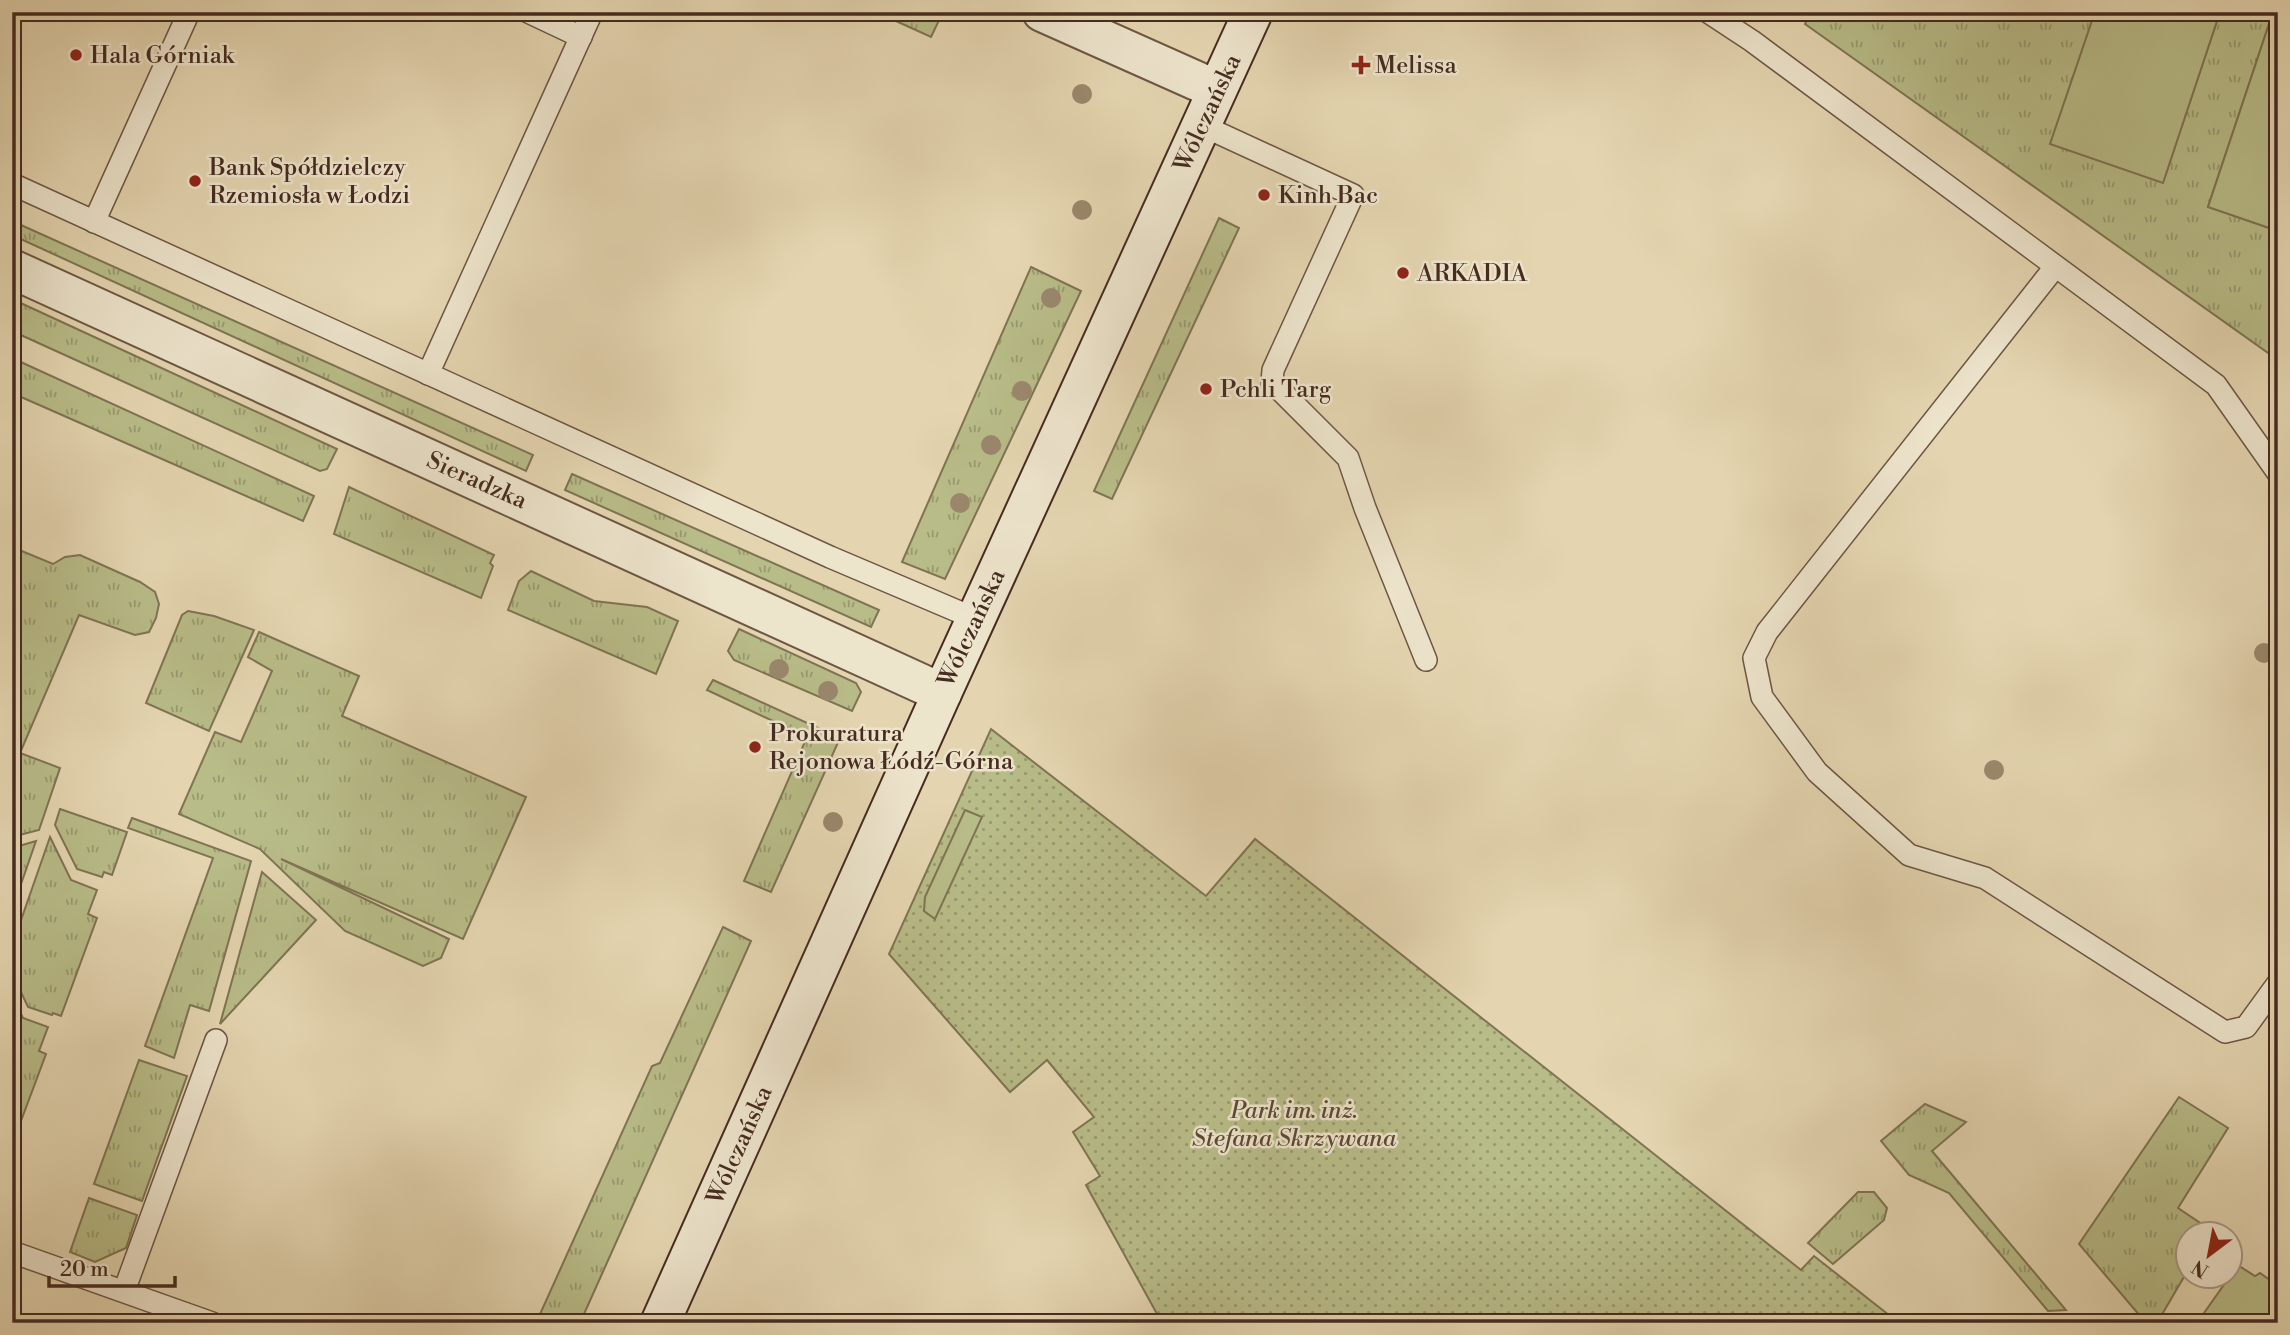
<svg xmlns="http://www.w3.org/2000/svg" width="2290" height="1335" viewBox="0 0 2290 1335" font-family="'Libre Bodoni',serif">
	<style>
		.grass { fill: url(#grass-tufts); stroke: #7f7454; stroke-width: 2 }
		.park { fill: url(#park-dots); stroke: #7f7454; stroke-width: 2 }
		.garden { fill: #b8bc88; stroke: #7f7454; stroke-width: 2 }
		.lines { fill: none; stroke-linecap: round; stroke-linejoin: round }
		.lane-casing { stroke: #6e5644; stroke-width: 24 }
		.street-casing { stroke: #6e5644; stroke-width: 42 }
		.secondary-casing { stroke: #462b20; stroke-width: 42 }
		.lane { stroke: #ede4cc; stroke-width: 21 }
		.street { stroke: #ede4cc; stroke-width: 38 }
		.secondary { stroke: #ede4cc; stroke-width: 38 }
		.tree { fill: #9a876c }
		.poi-dot { fill: #8f2418; stroke: #ede4cc; stroke-width: 2.5 }
		.labels { text-anchor: middle; stroke-width: 5; stroke-linejoin: round; paint-order: stroke }
		.poi-label { font-size: 24px; fill: #462b20; stroke: #ede4cc; text-anchor: start }
		.street-label { font-size: 24px; fill: #462b20; stroke: #ede4cc }
		.park-label { font-size: 24px; font-style: italic; fill: #5d4835; stroke: #ede4cc }
	</style>
	<defs>
		<pattern id="grass-tufts" width="24" height="20" patternUnits="userSpaceOnUse" patternTransform="scale(1.75)"><rect width="24" height="20" fill="#b8bc88"/><path d="M3 7l-1-3M5 7V3M7 7l1-3M15 17l-1-3M17 17v-4M19 17l1-3" fill="none" stroke="#97996f"/></pattern>
		<pattern id="park-dots" width="8" height="8" patternUnits="userSpaceOnUse" patternTransform="scale(1.75)"><rect width="8" height="8" fill="#b8bc88"/><path d="M2 2h.1M6 6h.1" fill="none" stroke="#97996f" stroke-width="1.8" stroke-linecap="round"/></pattern>
	</defs>
	<rect width="100%" height="100%" fill="#e4d5b0"/>
	<filter id="stains"><feTurbulence type="fractalNoise" baseFrequency=".00286" numOctaves="4"/><feColorMatrix values="0 0 0 0 .2 0 0 0 0 .09 0 0 0 0 .02 0 0 0 .5 -.17"/></filter>
	<radialGradient id="worn" r=".72"><stop offset=".6" stop-color="#630" stop-opacity="0"/><stop offset="1" stop-color="#630" stop-opacity=".3"/></radialGradient>
	<!-- grass -->
	<g class="grass">
		<path d="M876,12H943L931,37Z"/>
		<path d="M1811,12H2095L2051,144L2163,182L2220,12H2273L2208,207L2278,231V360L1805,24Z"/>
		<path d="M1219,218L1239,228L1112,499L1094,491Z"/>
		<path d="M12,221L533,455L526,471L12,235Z"/>
		<path d="M1031,267L1081,291L945,579L902,562Z"/>
		<path d="M12,299L337,449L327,469L320,471L12,331Z"/>
		<path d="M12,358L314,496L303,521L12,393Z"/>
		<path d="M572,474L879,610L871,627L565,490Z"/>
		<path d="M349,487L494,555L490,563L493,566L481,598L334,534Z"/>
		<path d="M12,547L53,564L65,557L80,555L140,582L155,592L159,604L156,618L149,632L135,635L79,615L20,753L60,768L39,830L12,837Z"/>
		<path d="M531,571L594,601L647,607L678,621L656,674L508,610L519,581Z"/>
		<path d="M188,611L214,616L254,630L209,731L146,703L182,615Z"/>
		<path d="M739,629L856,683L861,692L852,711L734,660L728,651Z"/>
		<path d="M259,632L359,676L342,716L526,797L463,939L281,859L449,939L441,958L423,966L345,931L260,849L179,814L215,732L241,742L272,671L248,657Z"/>
		<path d="M713,680L840,738L771,892L744,881L807,737L707,690Z"/>
		<path d="M60,809L127,832L112,875L104,872L102,877L77,869L55,825Z"/>
		<path d="M132,818L251,861L209,1011L190,1005L174,1058L145,1046L213,858L128,828Z"/>
		<path d="M50,837L71,880L97,890L88,914L97,918L61,1016L53,1013L52,1015L28,1007L12,973V946Z"/>
		<path d="M36,841L12,910V848Z"/>
		<path d="M262,872L316,920L220,1024Z"/>
		<path d="M723,927L751,941L580,1323H536L652,1066L660,1063Z"/>
		<path d="M12,996L23,1018L48,1027L39,1051L46,1054L12,1145Z"/>
		<path d="M139,1060L187,1076L142,1201L94,1184Z"/>
		<path d="M2179,1097L2228,1128L2178,1208L2212,1231L2210,1233L2188,1234V1270L2157,1323H2146L2079,1244Z"/>
		<path d="M1925,1104L1966,1122L1932,1151L2066,1310L2048,1311L1949,1193L1909,1175L1881,1141Z"/>
		<path d="M1858,1192H1874L1887,1208L1884,1220L1833,1264L1808,1243Z"/>
		<path d="M89,1198L137,1215L126,1248L95,1262L70,1252Z"/>
	</g>
	<!-- park -->
	<path class="park" d="M991,729L1206,896L1255,839L1801,1270L1814,1256L1899,1323H1162L1086,1185L1100,1176L1073,1132L1094,1117L1047,1060L1010,1092L889,954Z"/>
	<!-- garden -->
	<g class="garden">
		<path d="M2095,12H2220L2163,183L2050,144Z"/>
		<path d="M2273,12H2278V231L2208,207Z"/>
		<path d="M965,810L982,817L935,919L924,911L925,897Z"/>
		<path d="M2236,1264L2255,1276L2260,1273L2274,1283L2272,1299L2278,1304V1323H2197L2230,1276Z"/>
	</g>
	<g class="lines">
		<!-- lane casing -->
		<g class="lane-casing">
			<g id="lane">
				<path d="M528,12L581,37"/>
				<path d="M1708,12L1752,41L2216,385L2278,473"/>
				<path d="M1201,125L1353,195L1273,370L1272,382L1348,458L1365,508L1426,660"/>
				<path d="M12,184L830,557L976,619"/>
				<path d="M94,222L189,12"/>
				<path d="M2055,267L1767,632L1754,658L1762,697L1817,772L1909,855L1985,878L2225,1032L2246,1027L2278,983"/>
				<path d="M428,374L592,12"/>
				<path d="M12,1252L212,1323"/>
				<path d="M124,1291L216,1040"/>
			</g>
		</g>
		<!-- street casing -->
		<g class="street-casing">
			<g id="street">
				<path d="M1042,12L1217,90"/>
				<path d="M12,269L942,693"/>
			</g>
		</g>
		<!-- secondary casing -->
		<g class="secondary-casing">
			<path id="secondary" d="M660,1323L942,693L1253,12"/>
		</g>
		<!-- lane -->
		<use href="#lane" class="lane"/>
		<!-- street -->
		<use href="#street" class="street"/>
		<!-- secondary -->
		<use href="#secondary" class="secondary"/>
	</g>
	<!-- trees -->
	<g class="tree">
		<circle cx="1082" cy="94" r="10"/>
		<circle cx="1082" cy="210" r="10"/>
		<circle cx="1051" cy="298" r="10"/>
		<circle cx="1022" cy="391" r="10"/>
		<circle cx="991" cy="445" r="10"/>
		<circle cx="960" cy="503" r="10"/>
		<circle cx="2264" cy="653" r="10"/>
		<circle cx="779" cy="669" r="10"/>
		<circle cx="828" cy="691" r="10"/>
		<circle cx="1994" cy="770" r="10"/>
		<circle cx="833" cy="822" r="10"/>
	</g>
	<!-- markers -->
	<g class="poi-dot">
		<circle cx="76" cy="55" r="7"/>
		<path d="M1357.5 54.5h7v7h7v7h-7v7h-7v-7h-7v-7h7z"/>
		<circle cx="195" cy="181" r="7"/>
		<circle cx="1264" cy="195" r="7"/>
		<circle cx="1403" cy="273" r="7"/>
		<circle cx="1206" cy="389" r="7"/>
		<circle cx="755" cy="747" r="7"/>
	</g>
	<g class="labels">
		<!-- poi labels -->
		<g class="poi-label">
			<text x="90" y="63">Hala Górniak</text>
			<text x="1375" y="73">Melissa</text>
			<text x="209" y="175">Bank Spółdzielczy<tspan x="209" dy="28">Rzemiosła w Łodzi</tspan></text>
			<text x="1278" y="203">Kinh Bac</text>
			<text x="1417" y="281">ARKADIA</text>
			<text x="1220" y="397">Pchli Targ</text>
			<text x="769" y="741">Prokuratura<tspan x="769" dy="28">Rejonowa Łódź-Górna</tspan></text>
		</g>
		<!-- street labels -->
		<g class="street-label">
			<text transform="translate(1207 113) rotate(-65)" y="8">Wólczańska</text>
			<text transform="translate(477 480) rotate(24)" y="8">Sieradzka</text>
			<text transform="translate(971 628) rotate(-65)" y="8">Wólczańska</text>
			<text transform="translate(739 1145) rotate(-66)" y="8">Wólczańska</text>
		</g>
		<!-- park labels -->
		<g class="park-label">
			<text x="1294" y="1118">Park im. inż.<tspan x="1294" dy="28">Stefana Skrzywana</tspan></text>
		</g>
	</g>
	<!-- margin -->
	<rect width="2290" height="1335" fill="none" stroke="#e4d5b0" stroke-width="42"/>
	<rect x="14" y="14" width="2262" height="1307" fill="none" stroke="#462b20" stroke-width="3.5"/>
	<rect x="21" y="21" width="2248" height="1293" fill="none" stroke="#462b20" stroke-width="2"/>
	<!-- north arrow -->
	<g transform="translate(2209 1255) rotate(212)"><circle r="33" fill="#ede4cc" stroke="#aa9a87" stroke-width="2"/>
	<path d="M0-5L12 26L0 18L-12 26Z" fill="#8f2418"/>
	<text y="-10" font-size="19" font-weight="bold" text-anchor="middle" fill="#462b20">N</text>
	</g>
	<!-- scale -->
	<path d="M49 1276v10h126v-10" fill="none" stroke="#462b20" stroke-width="3.5"/>
	<text x="60" y="1276" font-size="21" fill="#462b20" stroke="#ede4cc" stroke-width="5" paint-order="stroke">20 m</text>
	<rect width="100%" height="100%" filter="url(#stains)"/>
	<rect width="100%" height="100%" fill="url(#worn)"/>
</svg>
